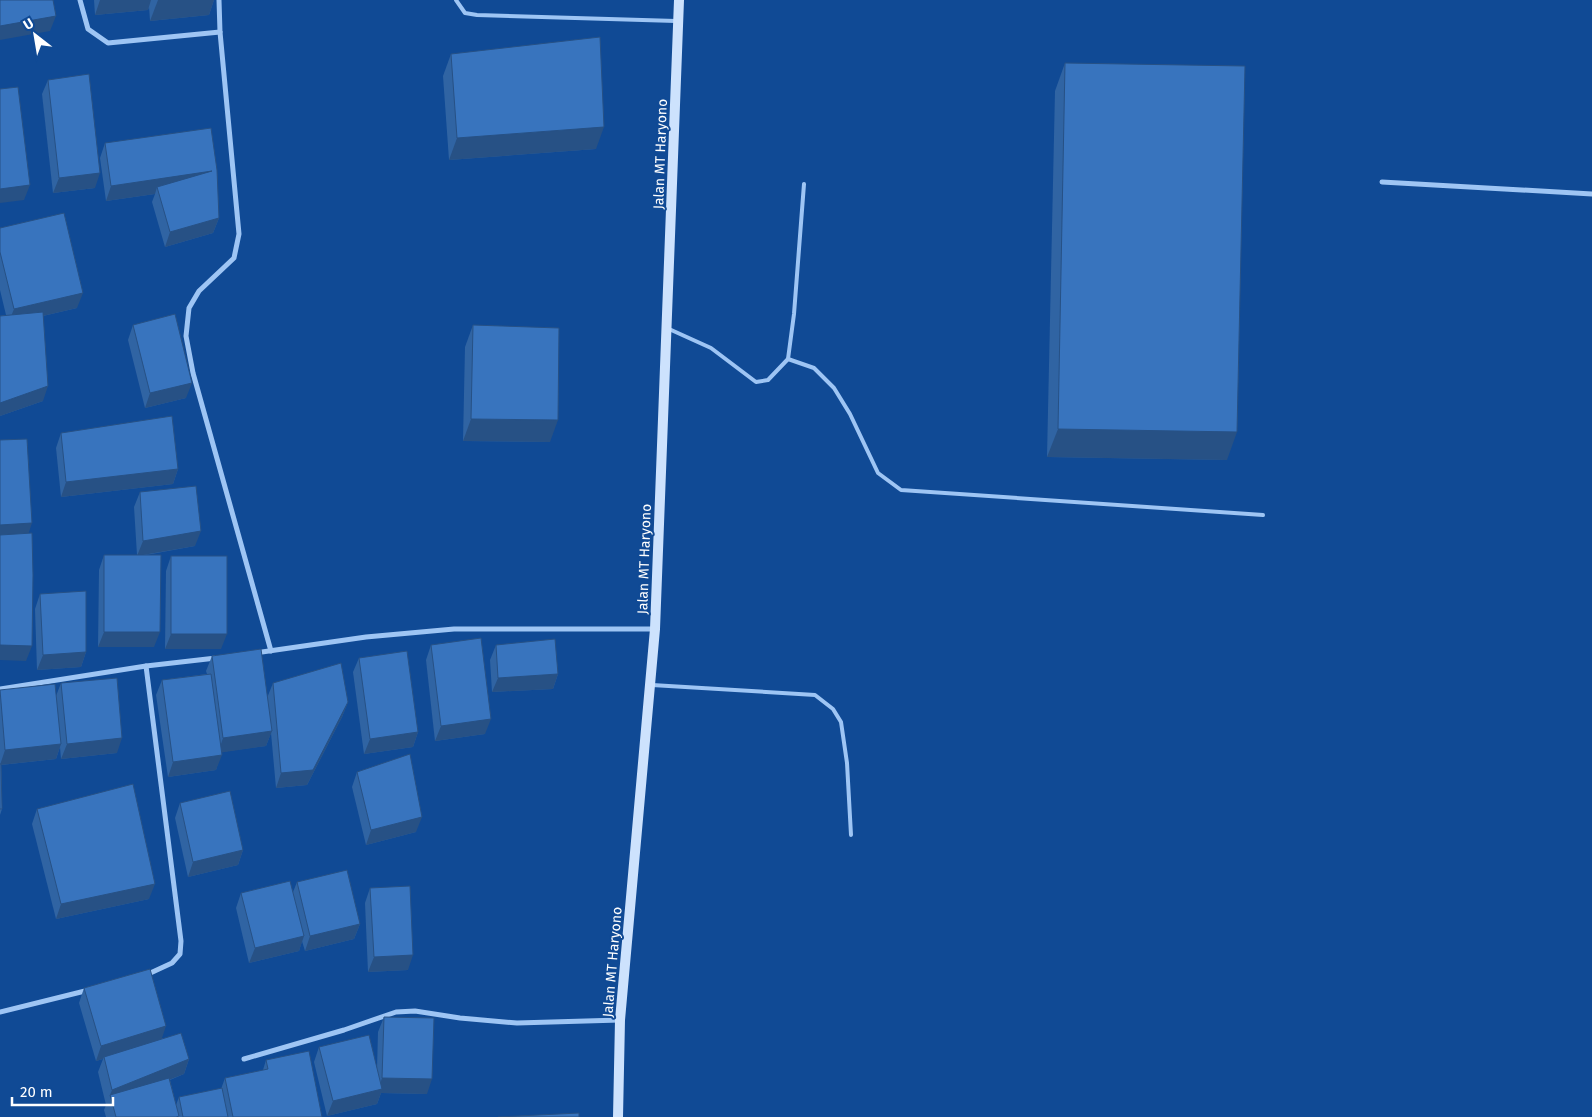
<svg xmlns="http://www.w3.org/2000/svg" width="1592" height="1117" viewBox="0 0 1592 1117" font-family="'Fira Sans',sans-serif">
	<style>
		.lines { fill: none; stroke-linecap: round; stroke-linejoin: round }
		.service { stroke: #9ec5f4; stroke-width: 4 }
		.minor { stroke: #9ec5f4; stroke-width: 5 }
		.secondary { stroke: #cde2fd; stroke-width: 10 }
		.wall { fill: #3064a3 }
		.shaded-wall { fill: #275185 }
		.building { fill: #3874be; stroke: #275185 }
		.labels { text-anchor: middle; stroke-width: 4; stroke-linejoin: round; paint-order: stroke }
		.street-label { font-size: 14px; fill: #fff; stroke: #104a95 }
	</style>
	<rect width="100%" height="100%" fill="#104a95"/>
	<g class="lines">
		<!-- service -->
		<g class="service">
			<path d="M456,0L465,13L477,15L676,21"/>
			<path d="M669,329L711,348L756,382L768,380L788,359L794,314L804,184"/>
			<path d="M788,359L814,368L834,388L850,414L878,473L901,490L1263,515"/>
			<path d="M652,685L815,695L833,709L841,722L847,763L851,835"/>
		</g>
		<!-- minor -->
		<g class="minor">
			<path d="M80,0L88,29L108,43L220,32"/>
			<path d="M219,0L220,32L239,234L234,258L199,291L189,308L186,336L193,373L271,651"/>
			<path d="M1382,182L1592,194"/>
			<path d="M255,653L366,637L454,629H655"/>
			<path d="M146,666L181,941L180,954L172,963L146,975"/>
			<path d="M0,689L146,666L216,658"/>
			<path d="M0,1012L89,990"/>
			<path d="M244,1059L344,1030L396,1012L415,1011L460,1018L517,1023L620,1020"/>
		</g>
		<!-- secondary -->
		<path class="secondary" d="M618,1117L620,1020L655,629L679,0"/>
	</g>
	<!-- wall -->
	<g class="wall">
		<path d="M94,0H214L209,15L150,21L149,7L148,10L95,15Z"/>
		<path d="M451,54L596,149L449,160L443,76Z"/>
		<path d="M1065,63L1227,460L1047,457L1055,91Z"/>
		<path d="M48,80L95,188L53,193L42,94Z"/>
		<path d="M105,143L219,218L213,233L165,247L152,202L155,194L106,201L100,158Z"/>
		<path d="M0,228L77,308L43,316V401L0,416V316L6,315L0,290Z"/>
		<path d="M133,325L186,398L145,408L128,340Z"/>
		<path d="M473,325L550,442L463,441L465,347Z"/>
		<path d="M61,433L178,469L173,484L61,497L56,448Z"/>
		<path d="M140,492L195,546L146,555L154,647H98L99,570L104,555H137L134,507Z"/>
		<path d="M171,556L221,649H165L166,571Z"/>
		<path d="M40,594L86,652L81,667L37,670L35,609Z"/>
		<path d="M431,645L485,734L435,741L426,660Z"/>
		<path d="M496,645L558,674L553,689L492,692L490,660Z"/>
		<path d="M212,656L267,698L273,683L348,702L342,717L307,785L276,788L271,733L266,746L221,752L216,770L168,777L156,695L162,680L207,674L206,671Z"/>
		<path d="M359,658L418,732L413,747L364,754L353,672Z"/>
		<path d="M61,683L117,753L61,759L60,747L56,759L1,765L2,809L0,815V690L56,696Z"/>
		<path d="M357,772L416,832L366,845L352,787Z"/>
		<path d="M180,803L243,850L238,865L188,877L175,818Z"/>
		<path d="M37,809L149,899L56,919L32,824Z"/>
		<path d="M297,882L360,924L354,939L305,951L302,941L299,951L249,963L236,908L241,893L293,892Z"/>
		<path d="M370,888L408,970L368,972L365,903Z"/>
		<path d="M84,988L162,1038L189,1059L184,1074L170,1080L176,1105L179,1097L221,1089L225,1078L263,1070L266,1060L322,1117H106L104,1110L106,1105L98,1072L103,1059L96,1061L79,1003Z"/>
		<path d="M384,1017L427,1094L381,1093L377,1104L327,1116L314,1062L319,1047L377,1069L378,1032Z"/>
	</g>
	<!-- shaded-wall -->
	<g class="shaded-wall">
		<path d="M100,0H151L148,10L95,15Z"/>
		<path d="M158,0H214L209,15L150,21Z"/>
		<path d="M56,16L50,31L0,40V26Z"/>
		<path d="M604,127L596,149L449,160L457,138Z"/>
		<path d="M212,171L157,187L155,194L106,201L111,186Z"/>
		<path d="M100,173L95,188L53,193L59,178Z"/>
		<path d="M30,185L24,200L0,203V189Z"/>
		<path d="M219,218L213,233L165,247L170,232Z"/>
		<path d="M83,293L77,308L8,324L14,309Z"/>
		<path d="M192,383L186,398L145,408L150,393Z"/>
		<path d="M48,386L43,401L0,416V403Z"/>
		<path d="M471,419L558,420L550,442L463,441Z"/>
		<path d="M1058,429L1237,432L1227,460L1047,457Z"/>
		<path d="M178,469L173,484L61,497L66,482Z"/>
		<path d="M32,523L27,538L0,540V525Z"/>
		<path d="M201,531L195,546L137,556L143,541Z"/>
		<path d="M104,632H160L154,647H98Z"/>
		<path d="M171,634H227L221,649H165Z"/>
		<path d="M0,645L32,646L26,661L0,660Z"/>
		<path d="M86,652L81,667L37,670L43,655Z"/>
		<path d="M558,674L553,689L492,692L498,678Z"/>
		<path d="M348,702L342,717L307,785L276,788L281,773Z"/>
		<path d="M491,719L485,734L435,741L441,726Z"/>
		<path d="M272,731L266,746L218,753L223,738Z"/>
		<path d="M418,732L413,747L364,754L370,739Z"/>
		<path d="M122,738L117,753L61,759L67,744Z"/>
		<path d="M61,744L56,759L0,765L5,750Z"/>
		<path d="M222,755L216,770L168,777L173,762Z"/>
		<path d="M422,817L416,832L366,845L371,830Z"/>
		<path d="M243,850L238,865L188,877L193,862Z"/>
		<path d="M155,884L149,899L56,919L61,904Z"/>
		<path d="M360,924L354,939L305,951L310,936Z"/>
		<path d="M304,936L299,951L249,963L255,948Z"/>
		<path d="M413,955L408,970L368,972L374,957Z"/>
		<path d="M166,1026L161,1041L104,1057L103,1059L96,1061L101,1046Z"/>
		<path d="M189,1059L184,1074L112,1102L110,1095L106,1105L112,1090Z"/>
		<path d="M382,1078L432,1079L427,1094L381,1093L377,1104L327,1116L333,1101L378,1090Z"/>
	</g>
	<!-- building -->
	<g class="building">
		<path d="M0,0H53L56,16L0,26Z"/>
		<path d="M600,37L604,127L457,138L451,54Z"/>
		<path d="M1065,63L1245,66L1237,432L1058,429Z"/>
		<path d="M89,74L100,173L59,178L48,80Z"/>
		<path d="M18,87L30,185L0,189V89Z"/>
		<path d="M211,128L217,170L219,218L170,232L157,187L212,171L111,186L105,143Z"/>
		<path d="M64,213L83,293L14,309L0,252V228Z"/>
		<path d="M43,312L48,386L0,403V316Z"/>
		<path d="M175,314L192,383L150,393L133,325Z"/>
		<path d="M473,325L559,328L558,420L471,419Z"/>
		<path d="M172,416L178,469L66,482L61,433Z"/>
		<path d="M27,439L32,523L0,525V440Z"/>
		<path d="M196,486L201,531L143,541L140,492Z"/>
		<path d="M32,533L33,575L32,646L0,645V535Z"/>
		<path d="M104,555H161L160,632H104Z"/>
		<rect x="171" y="556" width="56" height="78"/>
		<path d="M86,591V652L43,655L40,594Z"/>
		<path d="M481,638L491,719L441,726L431,645Z"/>
		<path d="M555,639L558,674L498,678L496,645Z"/>
		<path d="M261,649L272,731L223,738L212,656Z"/>
		<path d="M407,651L418,732L370,739L359,658Z"/>
		<path d="M341,663L348,702L313,770L281,773L273,683Z"/>
		<path d="M211,674L222,755L173,762L162,680Z"/>
		<path d="M117,678L122,738L67,744L61,683Z"/>
		<path d="M55,684L61,744L5,750L0,690Z"/>
		<path d="M410,754L422,817L371,830L357,772Z"/>
		<path d="M0,764H1L2,809H0Z"/>
		<path d="M133,784L155,884L61,904L37,809Z"/>
		<path d="M230,791L243,850L193,862L180,803Z"/>
		<path d="M347,870L360,924L310,936L297,882Z"/>
		<path d="M290,881L304,936L255,948L241,893Z"/>
		<path d="M410,886L413,955L374,957L370,888Z"/>
		<path d="M150,969L166,1026L101,1046L84,988Z"/>
		<path d="M384,1017L434,1018L432,1079L382,1078Z"/>
		<path d="M181,1033L189,1059L112,1090L104,1057Z"/>
		<path d="M369,1035L382,1089L333,1101L319,1047Z"/>
		<path d="M309,1051L322,1117H233L225,1078L268,1069L266,1060Z"/>
		<path d="M169,1078L179,1116L176,1117H116L110,1095Z"/>
		<path d="M222,1088L228,1117H183L179,1097Z"/>
		<path d="M579,1113V1117H498Z"/>
	</g>
	<g class="labels">
		<!-- street labels -->
		<g class="street-label">
			<text transform="translate(660 154) rotate(-88)" y="5">Jalan MT Haryono</text>
			<text transform="translate(644 559) rotate(-88)" y="5">Jalan MT Haryono</text>
			<text transform="translate(612 962) rotate(-85)" y="5">Jalan MT Haryono</text>
		</g>
	</g>
	<!-- north arrow -->
	<g transform="translate(35 35) rotate(329)" stroke="#104a95" stroke-width="4" paint-order="stroke">
	<path d="M0-4L9 19L0 12L-9 19Z" fill="#ffffff"/>
	<text y="-8" font-size="14" font-weight="bold" text-anchor="middle" fill="#ffffff">U</text>
	</g>
	<!-- scale -->
	<path d="M12 1097v8h101v-8" fill="none" stroke="#ffffff" stroke-width="2.5"/>
	<text x="20" y="1097" font-size="15" fill="#ffffff" stroke="#104a95" stroke-width="4" paint-order="stroke">20 m</text>
</svg>
